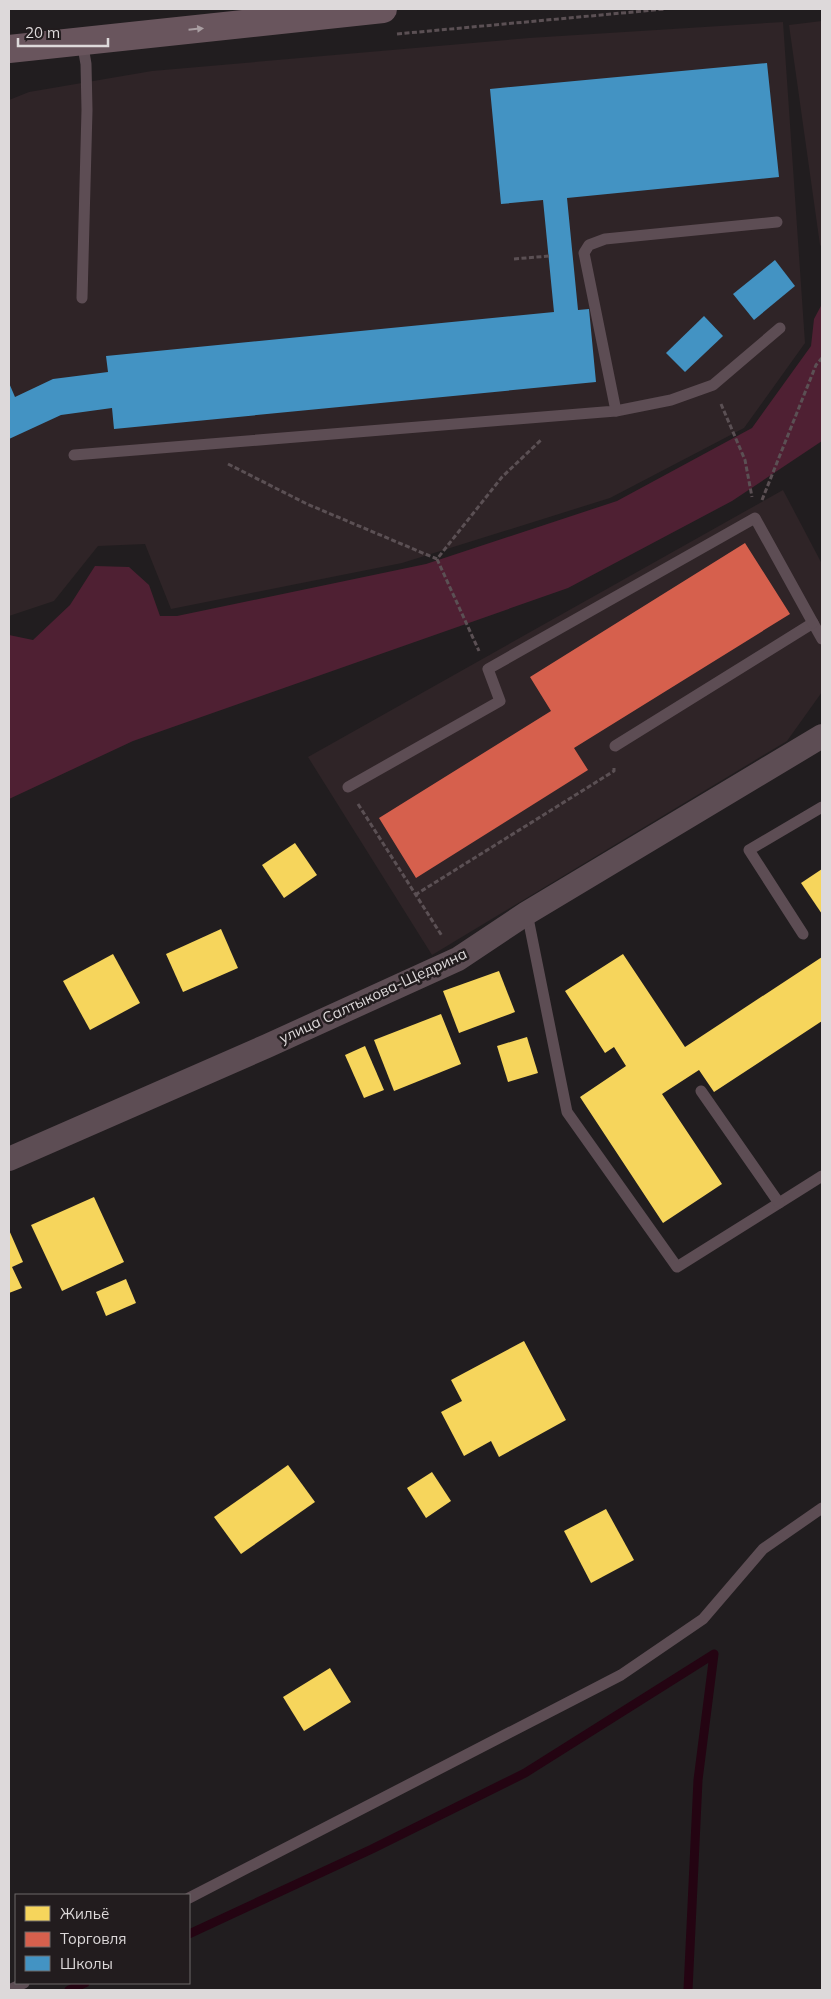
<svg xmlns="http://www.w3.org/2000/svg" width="831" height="1999" viewBox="0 0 831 1999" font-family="Mulish,sans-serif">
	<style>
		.built { fill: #2f2427 }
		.green { fill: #4f2033 }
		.homes { fill: #f6d55c }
		.shops { fill: #d6604d }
		.schools { fill: #4393c3 }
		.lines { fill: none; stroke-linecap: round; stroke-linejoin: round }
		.stream { stroke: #240412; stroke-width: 9 }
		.path { stroke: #5b5054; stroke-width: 3; stroke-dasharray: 5 2.5; stroke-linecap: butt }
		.lane { stroke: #5d4d54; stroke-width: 11 }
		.street { stroke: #5d4d54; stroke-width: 24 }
		.primary { stroke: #69555d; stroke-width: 28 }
		.oneway { fill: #a99ea2 }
		.labels { text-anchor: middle; stroke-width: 5; stroke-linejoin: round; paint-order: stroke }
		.street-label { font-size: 15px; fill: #ddd9da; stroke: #221c1e }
	</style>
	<rect width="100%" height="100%" fill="#211d1f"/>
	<!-- built -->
	<g class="built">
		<path d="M822,21V247L820,245L789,25Z"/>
		<path d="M783,22L805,343L744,428L610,498L402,563L171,609L145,544L98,546L54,601L9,616V100L29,92L152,71L529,38Z"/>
		<path d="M783,490L822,564V692L787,741L432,955L308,757Z"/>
	</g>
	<!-- green -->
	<path class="green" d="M822,304V441L732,501L568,588L133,741L9,799V635L33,640L70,605L95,566L129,567L149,585L160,616H177L426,564L617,501L752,428L811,346L814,319Z"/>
	<!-- homes -->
	<g class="homes">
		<path d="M295,843L317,875L284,898L262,865Z"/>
		<path d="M822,869V914L801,883Z"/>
		<path d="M221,929L238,968L183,992L166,954Z"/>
		<path d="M113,954L140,1003L90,1030L63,981Z"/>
		<path d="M623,954L685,1047L822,957V1021L714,1092L699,1070L662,1094L722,1184L663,1223L580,1097L626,1066L614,1047L605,1053L565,991Z"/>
		<path d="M499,971L515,1012L459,1033L443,991Z"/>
		<path d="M441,1014L461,1064L394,1091L374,1040Z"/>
		<path d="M527,1037L538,1073L508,1082L497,1046Z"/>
		<path d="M365,1046L384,1090L364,1098L345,1055Z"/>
		<path d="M94,1197L124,1262L62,1291L31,1225Z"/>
		<path d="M9,1230L23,1262L12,1267L22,1288L9,1293Z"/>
		<path d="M126,1279L136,1303L106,1316L96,1292Z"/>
		<path d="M524,1341L566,1420L499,1457L491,1441L464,1456L441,1412L462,1401L451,1380Z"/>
		<path d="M288,1465L315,1502L241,1554L214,1517Z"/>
		<path d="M432,1472L451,1501L426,1518L407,1488Z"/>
		<path d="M606,1509L634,1560L591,1583L564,1531Z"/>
		<path d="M330,1668L351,1702L304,1731L283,1697Z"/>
	</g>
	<!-- shops -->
	<path class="shops" d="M745,543L790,614L574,748L588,770L416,878L379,818L551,711L530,677Z"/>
	<!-- schools -->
	<g class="schools">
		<path d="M767,63L779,177L567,198L578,310L589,309L596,382L114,429L112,408L61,415L9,439V383L15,397L53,379L108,372L106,356L554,312L543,200L501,204L490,89Z"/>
		<path d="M775,260L795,286L754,320L733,294Z"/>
		<path d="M704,316L723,336L685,372L666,353Z"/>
	</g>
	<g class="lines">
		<!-- stream -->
		<g class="stream">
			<path d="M189,1934L372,1849L525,1773L714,1654L698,1780L688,1990"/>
			<path d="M69,1990L85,1983"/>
		</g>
		<!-- path -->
		<g class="path">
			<path d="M397,34L665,9"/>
			<path d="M514,259L549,256"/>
			<path d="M721,404L745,460L752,497"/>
			<path d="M228,464L307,504L437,559L502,477L542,439"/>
			<path d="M762,500L816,365L822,358"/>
			<path d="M437,559L479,651"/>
			<path d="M358,804L442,936"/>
			<path d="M415,895L614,771V767"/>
		</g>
		<!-- lane -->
		<g class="lane">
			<path d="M82,41L86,64L87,110L82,298"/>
			<path d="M616,411L671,400L713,385L780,328"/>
			<path d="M74,455L616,411L584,253L589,245L605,239L777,222"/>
			<path d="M615,746L813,623L822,639"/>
			<path d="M348,787L500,701L488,669L755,518L813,623"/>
			<path d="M527,913L567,1112L677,1267L822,1176"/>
			<path d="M803,934L749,850L822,807"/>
			<path d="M701,1091L779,1203"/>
			<path d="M189,1898L621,1675L703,1619L763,1549L822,1508"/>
			<path d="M9,1990L24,1983"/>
		</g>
		<!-- street -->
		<path class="street" d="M9,1159L267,1046L458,959L527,913L822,736"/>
		<!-- primary -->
		<path class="primary" d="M9,49L383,9"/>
	</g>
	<!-- one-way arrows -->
	<defs><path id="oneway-solid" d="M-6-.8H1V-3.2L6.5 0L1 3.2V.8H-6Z" transform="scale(1.25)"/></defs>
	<use class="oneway" href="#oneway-solid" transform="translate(196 29) rotate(-6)"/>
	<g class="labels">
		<!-- street labels -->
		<g class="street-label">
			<text transform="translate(373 996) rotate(-25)" y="5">улица Салтыкова-Щедрина</text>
		</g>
	</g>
	<!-- border -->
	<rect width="831" height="1999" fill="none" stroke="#ddd9da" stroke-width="20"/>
	<!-- legend -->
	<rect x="15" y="1894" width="175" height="90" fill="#221c1e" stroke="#6d6869"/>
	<rect x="25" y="1906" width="25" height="15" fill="#f6d55c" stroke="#6d6869"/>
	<text x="60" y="1919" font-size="15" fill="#ddd9da">Жильё</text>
	<rect x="25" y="1932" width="25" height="15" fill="#d6604d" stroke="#6d6869"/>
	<text x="60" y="1944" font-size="15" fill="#ddd9da">Торговля</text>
	<rect x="25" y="1956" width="25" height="15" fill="#4393c3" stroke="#6d6869"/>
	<text x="60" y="1969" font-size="15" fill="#ddd9da">Школы</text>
	<!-- scale -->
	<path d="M18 38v8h90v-8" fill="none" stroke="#ddd9da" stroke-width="2.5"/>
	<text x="25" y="38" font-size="15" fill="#ddd9da" stroke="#221c1e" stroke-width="4" paint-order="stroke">20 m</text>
</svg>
